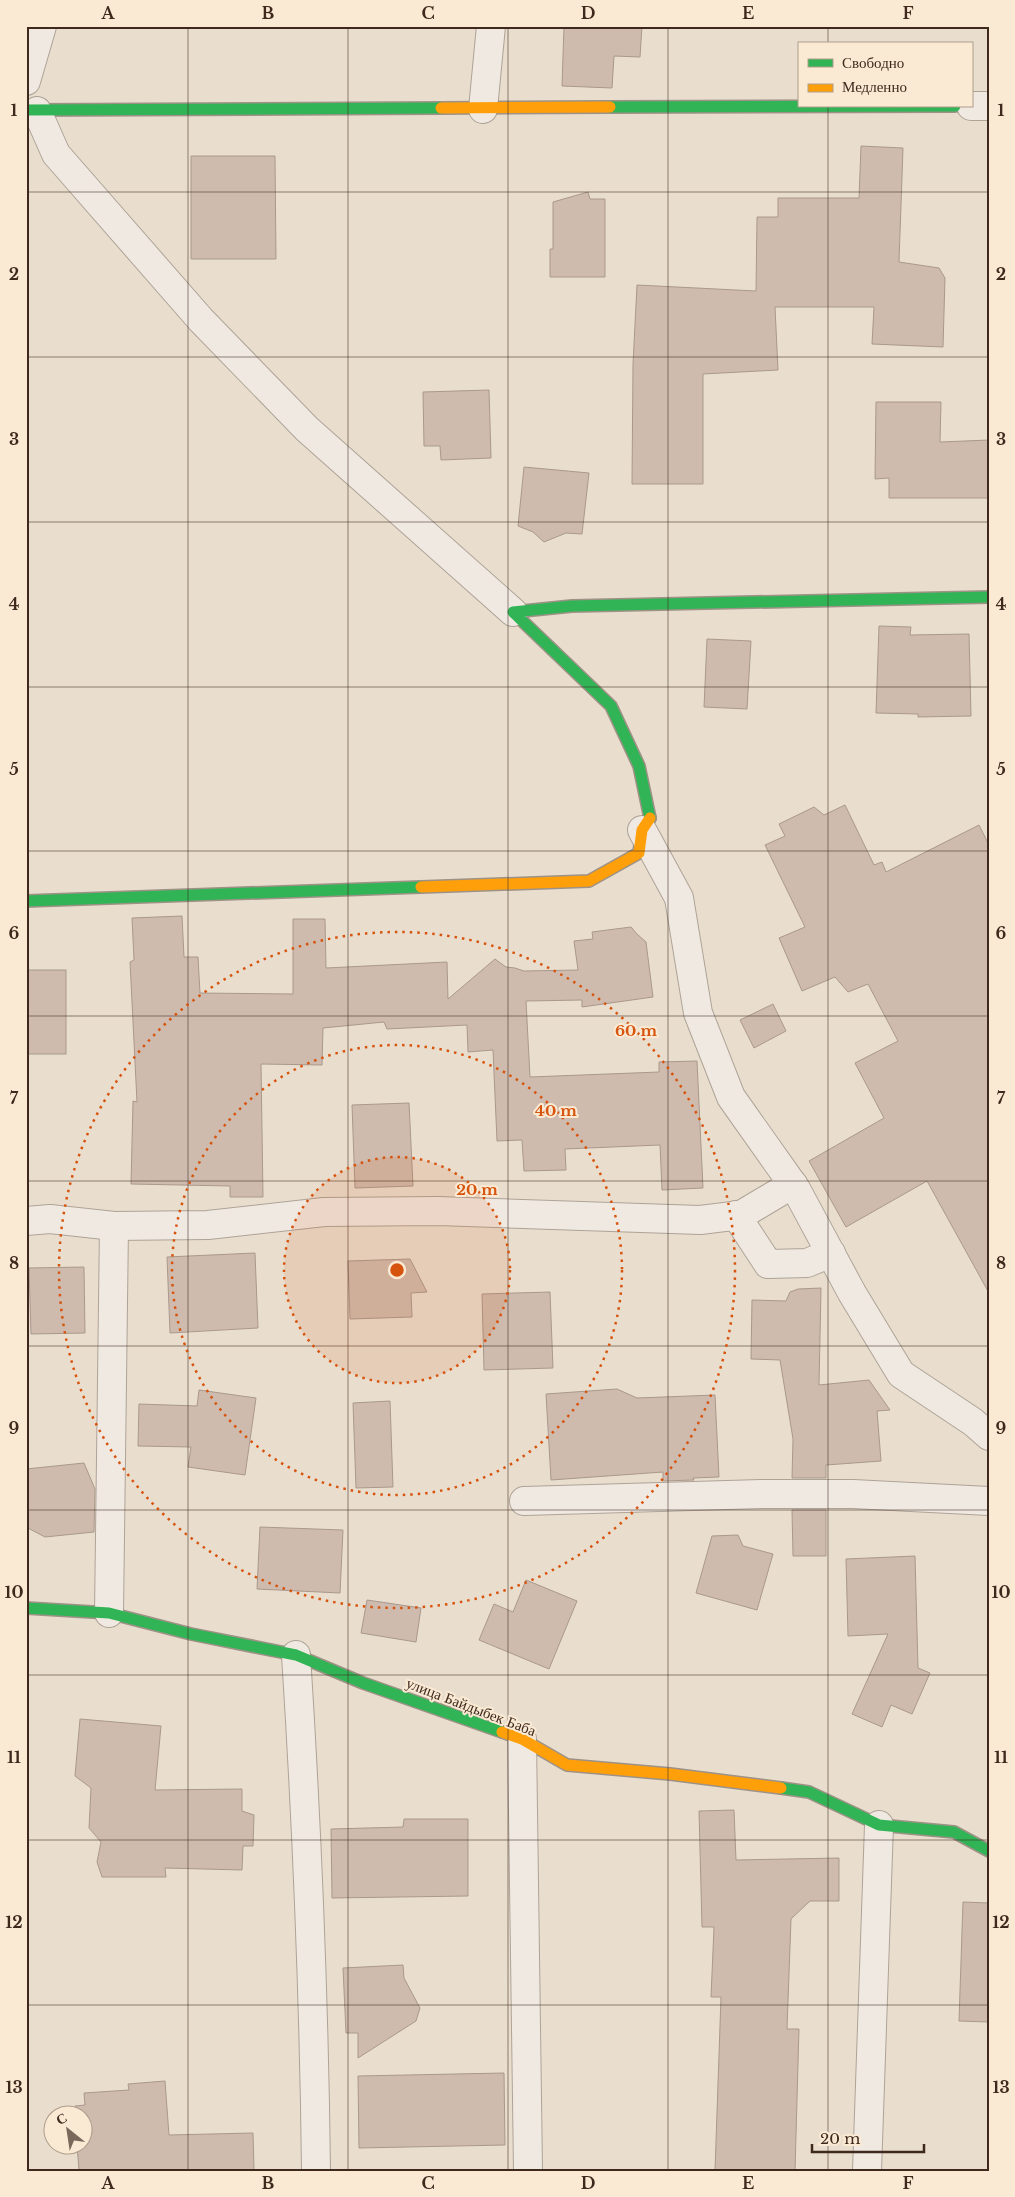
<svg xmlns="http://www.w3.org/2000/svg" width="1015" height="2197" viewBox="0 0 1015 2197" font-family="'Libre Baskerville',serif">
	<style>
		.building { fill: #cebbae; stroke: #aa988d }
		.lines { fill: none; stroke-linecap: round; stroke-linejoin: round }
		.street-casing { stroke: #aea397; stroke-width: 30 }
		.fast-casing { stroke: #9e9287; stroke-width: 14 }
		.slow-casing { stroke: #9e9287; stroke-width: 14 }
		.street { stroke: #f0e9e1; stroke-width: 28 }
		.fast { stroke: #30b455; stroke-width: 11 }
		.slow { stroke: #ff9f0a; stroke-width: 11 }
		.grid { fill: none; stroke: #3f291d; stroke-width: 1; stroke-opacity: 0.55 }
		.ring { fill: none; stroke: #d7540e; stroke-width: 2.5; stroke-dasharray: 2.5 5 }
		.labels { text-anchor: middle; stroke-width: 4; stroke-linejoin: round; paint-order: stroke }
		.street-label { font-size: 15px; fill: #3f291d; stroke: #faead4 }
		.centre { fill: #d7540e; stroke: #faead4; stroke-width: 2.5 }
		.ring-label { font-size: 15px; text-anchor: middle; font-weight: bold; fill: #d7540e; stroke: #faead4; stroke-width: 4; stroke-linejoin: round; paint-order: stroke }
		.neatline { fill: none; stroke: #3f291d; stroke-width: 2 }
		.grid-label { font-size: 16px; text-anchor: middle; font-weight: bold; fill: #3f291d }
	</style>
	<rect width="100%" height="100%" fill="#e9dece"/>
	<!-- building -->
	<g class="building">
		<path d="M564,26H642L640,57L614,56L612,88L562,86Z"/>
		<path d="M861,146L903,148L899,262L939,268L945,278L943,347L872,344L874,307H775L778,370L703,374V484H632L633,364L637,285L756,291L757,217H778V198H859Z"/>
		<path d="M191,156H275L276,259H191Z"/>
		<path d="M588,192L590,199H605V277H550V249H553V202Z"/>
		<path d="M489,390L491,458L441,460L440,446H424L423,392Z"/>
		<path d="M876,402H941L940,442L989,440V498H889V478L875,479Z"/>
		<path d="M524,467L589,473L582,534L566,533L544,542L533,532L518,526Z"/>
		<path d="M879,626L911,627L910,635L969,634L971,716L918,717V714L876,713Z"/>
		<path d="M707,639L751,641L747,709L704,707Z"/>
		<path d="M845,805L874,865L882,862L886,872L979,825L989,845V1293L927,1181L846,1227L809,1161L884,1118L855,1063L898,1041L868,984L848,992L835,977L802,991L779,938L805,927L765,845L785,836L779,824L814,807L824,815Z"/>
		<path d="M182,916L184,957H198L200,993L293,994V919H325L326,968L447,962L448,999L495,959L506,967L515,968L524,971L578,970L574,941L593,939L592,932L631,927L637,934L646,942L653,997L582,1007V1000L526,1001L530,1077L659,1072V1062L697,1061L703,1188L662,1190L660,1145L565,1149L566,1170L524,1171L522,1140L497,1141L493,1050L468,1052L467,1025L387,1029L384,1022L323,1028L322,1065L261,1064L263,1197H230V1186L131,1184L133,1101L137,1102L130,962L134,960L132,918Z"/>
		<rect x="26" y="970" width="40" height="84"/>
		<path d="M773,1004L786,1031L754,1048L740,1020Z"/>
		<path d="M409,1103L413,1186L355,1188L352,1105Z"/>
		<path d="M255,1253L258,1328L170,1333L167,1257Z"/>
		<path d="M410,1259L427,1292L411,1293L412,1317L350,1319L348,1261Z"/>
		<path d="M84,1267L85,1333L31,1334L29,1268Z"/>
		<path d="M821,1288L819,1385L869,1380L890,1410L877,1411L881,1461L826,1465V1478H792L793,1439L780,1360L751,1359L752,1300L786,1301L790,1292L798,1289Z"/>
		<path d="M550,1292L553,1368L484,1370L482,1294Z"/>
		<path d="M617,1389L637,1398L715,1395L719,1477L693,1478L694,1480L663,1481V1472L551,1480L546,1394Z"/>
		<path d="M199,1390L256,1398L245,1475L188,1467L191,1447L138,1446L139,1404L197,1406Z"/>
		<path d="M390,1401L393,1487L356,1488L353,1403Z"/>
		<path d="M84,1463L95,1489L94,1532L45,1537L26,1527V1469Z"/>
		<path d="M792,1510H826V1556H793Z"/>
		<path d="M260,1527L343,1530L340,1593L257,1589Z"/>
		<path d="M738,1535L743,1546L773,1554L757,1610L696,1593L712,1536Z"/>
		<path d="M915,1556L918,1668L930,1673L912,1714L891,1705L882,1727L852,1714L888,1634L848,1636L846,1559Z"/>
		<path d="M526,1580L577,1601L549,1669L479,1640L494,1604L513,1612Z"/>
		<path d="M367,1600L421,1608L416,1642L361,1633Z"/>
		<path d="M80,1719L161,1726L155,1790L242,1789V1811L254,1815L253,1846H243L242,1870L165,1868L166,1877H102L97,1862L101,1842L89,1828L91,1788L75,1776Z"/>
		<path d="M734,1810L736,1860L839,1858V1901H810L791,1919L787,2029H799L795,2171H715L721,1997H711L714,1927H702L699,1811Z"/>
		<path d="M404,1819H468V1896L332,1898L331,1829L403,1827Z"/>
		<path d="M963,1902L989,1903V2022L959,2021Z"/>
		<path d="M403,1965L404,1978L420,2008L416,2021L358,2058V2033H346L343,1968Z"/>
		<path d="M504,2073L505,2145L359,2148L358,2076Z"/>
		<path d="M165,2081L169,2135L253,2133L254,2171H79L77,2144H82V2114H75V2106L85,2105L84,2093L129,2090L128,2084Z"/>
	</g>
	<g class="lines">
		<!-- street casing -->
		<g class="street-casing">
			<g id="street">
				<path d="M26,81L42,26"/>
				<path d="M971,106H989"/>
				<path d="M483,109L491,26"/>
				<path d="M37,111L56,154L201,320L307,429L513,612"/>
				<path d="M642,830L679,898L698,1013L731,1097L796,1189L852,1293L901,1374L973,1422L989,1436"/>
				<path d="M736,1215L768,1264L807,1263L831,1253"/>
				<path d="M26,1221L50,1219L114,1226L208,1225L324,1212L438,1211L700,1220L741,1215L793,1184"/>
				<path d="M524,1501L761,1494H853L989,1501"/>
				<path d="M109,1613L114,1226"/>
				<path d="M296,1655C307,1827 314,1998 316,2171"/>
				<path d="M522,1739L528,2171"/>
				<path d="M867,2171L879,1825"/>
			</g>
		</g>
		<!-- fast casing -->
		<g class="fast-casing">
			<g id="fast">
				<path d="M610,107L955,106"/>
				<path d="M26,110L441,108"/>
				<path d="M650,818L639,766L611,706L513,612L572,606L989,597"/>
				<path d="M26,901L421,887"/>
				<path d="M26,1608L109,1613L191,1634L296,1655L363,1683L502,1732"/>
				<path d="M781,1788L809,1792L879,1825L954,1832L989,1851"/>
			</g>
		</g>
		<!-- slow casing -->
		<g class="slow-casing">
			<g id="slow">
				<path d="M441,108L610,107"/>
				<path d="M421,887L589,881L639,853L642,830L650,818"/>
				<path d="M502,1732L522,1739L567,1765L670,1774L781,1788"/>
			</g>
		</g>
		<!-- street -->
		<use href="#street" class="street"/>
		<!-- fast -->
		<use href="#fast" class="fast"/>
		<!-- slow -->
		<use href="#slow" class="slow"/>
	</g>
	<!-- grid -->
	<path class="grid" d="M188,26V2171M348,26V2171M508,26V2171M668,26V2171M828,26V44M828,106V2171M26,192H989M26,357H989M26,522H989M26,687H989M26,851H989M26,1016H989M26,1181H989M26,1346H989M26,1510H989M26,1675H989M26,1840H989M26,2005H989"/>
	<!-- distance rings -->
	<circle cx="397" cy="1270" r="113" fill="#d7540e" fill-opacity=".12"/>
	<g class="ring">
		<circle cx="397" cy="1270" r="113"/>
		<circle cx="397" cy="1270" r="225"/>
		<circle cx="397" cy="1270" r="338"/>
	</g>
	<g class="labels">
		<!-- street labels -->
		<g class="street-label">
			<text transform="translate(471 1707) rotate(21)" y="5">улица Байдыбек Баба</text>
		</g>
	</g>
	<circle cx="397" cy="1270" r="8" class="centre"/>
	<g class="ring-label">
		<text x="636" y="1036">60 m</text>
		<text x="556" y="1116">40 m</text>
		<text x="477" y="1195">20 m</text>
	</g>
	<!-- border -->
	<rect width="1015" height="2197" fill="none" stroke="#faead4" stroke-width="55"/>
	<!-- legend -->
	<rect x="798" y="42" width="175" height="65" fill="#faead4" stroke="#af9d8b"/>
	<rect x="808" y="59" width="25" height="8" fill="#30b455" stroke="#af9d8b"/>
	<text x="842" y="68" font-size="15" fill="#3f291d">Свободно</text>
	<rect x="808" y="84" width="25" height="8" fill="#ff9f0a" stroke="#af9d8b"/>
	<text x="842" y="92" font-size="15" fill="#3f291d">Медленно</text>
	<!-- north arrow -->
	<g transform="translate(68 2130) rotate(330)"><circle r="24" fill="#faead4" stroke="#af9d8b"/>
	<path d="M0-4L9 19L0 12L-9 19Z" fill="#7a685b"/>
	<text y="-8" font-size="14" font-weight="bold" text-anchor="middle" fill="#3f291d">С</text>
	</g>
	<!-- scale -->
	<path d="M812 2144v8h112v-8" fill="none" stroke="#3f291d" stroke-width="2.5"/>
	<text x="820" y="2144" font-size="15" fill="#3f291d" stroke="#faead4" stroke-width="4" paint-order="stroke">20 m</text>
	<rect x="28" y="28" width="960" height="2142" class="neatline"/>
	<g class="grid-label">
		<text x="108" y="19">A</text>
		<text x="268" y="19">B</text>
		<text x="428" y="19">C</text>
		<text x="588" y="19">D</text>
		<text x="748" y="19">E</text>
		<text x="908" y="19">F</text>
		<text x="14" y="116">1</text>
		<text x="1001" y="116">1</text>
		<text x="14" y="280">2</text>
		<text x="1001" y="280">2</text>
		<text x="14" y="445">3</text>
		<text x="1001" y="445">3</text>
		<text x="14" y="610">4</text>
		<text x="1001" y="610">4</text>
		<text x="14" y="775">5</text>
		<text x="1001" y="775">5</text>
		<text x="14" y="939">6</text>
		<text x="1001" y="939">6</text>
		<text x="14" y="1104">7</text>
		<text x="1001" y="1104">7</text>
		<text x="14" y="1269">8</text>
		<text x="1001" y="1269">8</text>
		<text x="14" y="1434">9</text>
		<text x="1001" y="1434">9</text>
		<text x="14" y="1598">10</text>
		<text x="1001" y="1598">10</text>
		<text x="14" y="1763">11</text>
		<text x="1001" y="1763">11</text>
		<text x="14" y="1928">12</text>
		<text x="1001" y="1928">12</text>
		<text x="14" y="2093">13</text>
		<text x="1001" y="2093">13</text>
		<text x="108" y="2189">A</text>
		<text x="268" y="2189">B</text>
		<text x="428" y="2189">C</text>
		<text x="588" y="2189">D</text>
		<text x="748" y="2189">E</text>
		<text x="908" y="2189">F</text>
	</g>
</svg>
